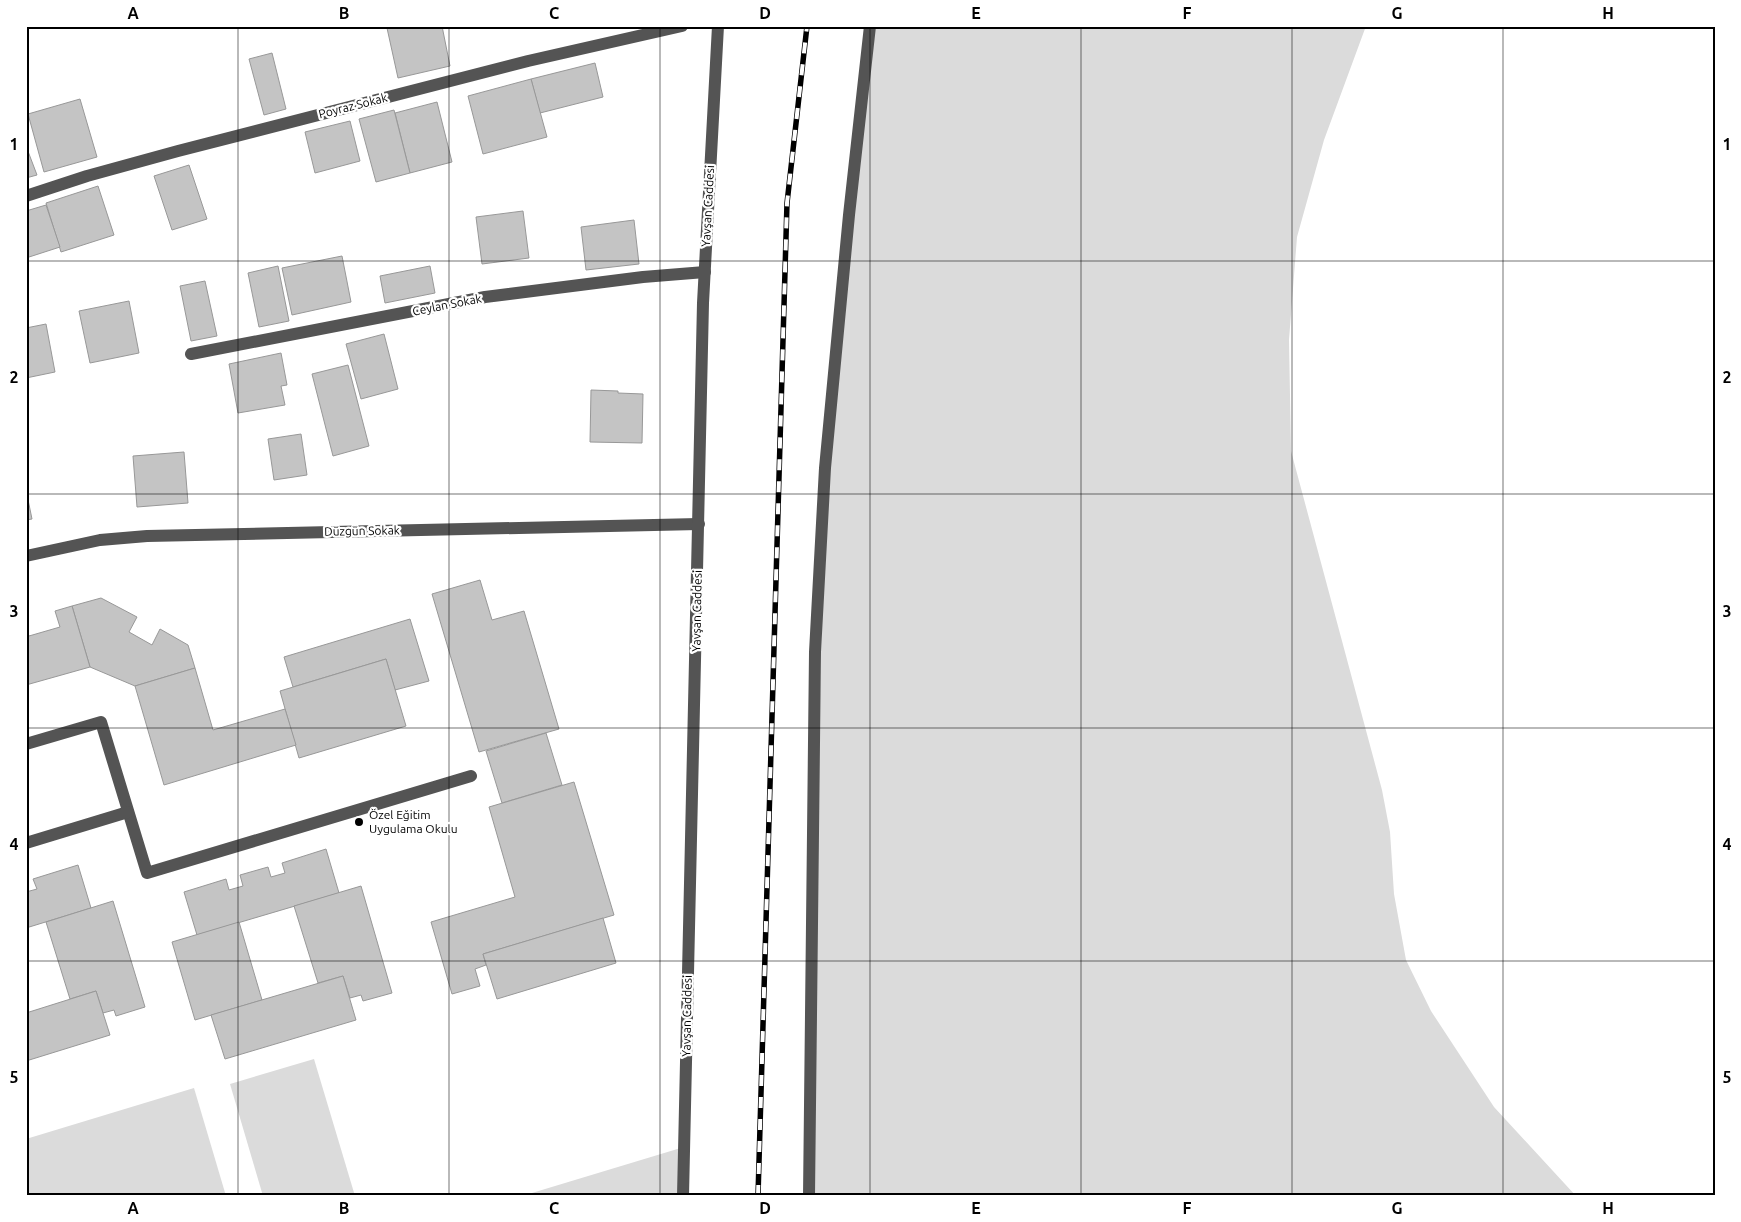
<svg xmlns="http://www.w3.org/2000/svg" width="1741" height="1222" viewBox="0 0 1741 1222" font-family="Ubuntu,sans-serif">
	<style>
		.green { fill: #dbdbdb }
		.building { fill: #c4c4c4; stroke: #989898 }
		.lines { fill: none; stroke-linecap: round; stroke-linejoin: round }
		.minor { stroke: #545454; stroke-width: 12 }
		.rail-casing { stroke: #000; stroke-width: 5.5 }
		.rail { stroke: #fff; stroke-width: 4; stroke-dasharray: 11; stroke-linecap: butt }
		.grid { fill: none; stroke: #000; stroke-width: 1; stroke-opacity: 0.55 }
		.poi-dot { fill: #000; stroke: #fff; stroke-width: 2 }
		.labels { text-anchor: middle; stroke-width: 4.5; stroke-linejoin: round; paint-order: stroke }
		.street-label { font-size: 12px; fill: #000; stroke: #fff }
		.poi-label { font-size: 12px; fill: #000; stroke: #fff; text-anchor: start }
		.neatline { fill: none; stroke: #000; stroke-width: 2 }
		.grid-label { font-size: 16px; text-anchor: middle; font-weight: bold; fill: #000 }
	</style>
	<rect width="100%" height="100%" fill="#fff"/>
	<!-- green -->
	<g class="green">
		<path d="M870,26H1366L1324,140L1297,237L1289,340L1291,451L1382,790L1390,832L1394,894L1406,960L1431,1011L1494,1107L1576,1196H809L825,468Z"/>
		<path d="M314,1059L355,1196H263L230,1084Z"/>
		<path d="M194,1088L226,1196H26V1139Z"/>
		<path d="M684,1147L683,1196H522Z"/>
	</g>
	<!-- building -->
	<g class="building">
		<path d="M394,26H442L450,66L398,78L387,28Z"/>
		<path d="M272,53L286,109L264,115L249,59Z"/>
		<path d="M595,63L603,97L540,113L531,79Z"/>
		<path d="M531,79L547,137L483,154L468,96Z"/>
		<path d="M80,99L97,157L44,172L28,114Z"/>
		<path d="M437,102L452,162L410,173L395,113Z"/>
		<path d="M394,110L410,173L376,182L359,119Z"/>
		<path d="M350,121L360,161L315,173L305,132Z"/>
		<path d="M26,146L37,175L26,178Z"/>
		<path d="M189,165L207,219L172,230L154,176Z"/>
		<path d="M98,186L114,235L61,252L46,203Z"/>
		<path d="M46,205L60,247L26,258V211Z"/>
		<path d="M523,211L529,258L482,264L476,217Z"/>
		<path d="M634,220L639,264L586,270L581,227Z"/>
		<path d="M342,256L351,302L292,315L282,268Z"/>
		<path d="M278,266L289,321L259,327L248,273Z"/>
		<path d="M430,266L435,293L385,303L380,276Z"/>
		<path d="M205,281L217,336L191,341L180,286Z"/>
		<path d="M129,301L139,353L90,363L79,311Z"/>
		<path d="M46,324L55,372L26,378V328Z"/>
		<path d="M384,334L398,389L361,399L346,344Z"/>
		<path d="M281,353L287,385L281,386L285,405L238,413L229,364Z"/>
		<path d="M348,365L369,446L333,456L312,374Z"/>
		<path d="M591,390L618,391V393L643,394L642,443L590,442Z"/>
		<path d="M301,434L307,475L274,480L268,439Z"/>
		<path d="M184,452L188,503L137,507L133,456Z"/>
		<path d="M26,490L32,519L26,520Z"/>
		<path d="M480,580L492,620L524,611L559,729L479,752L432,594Z"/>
		<path d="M101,598L137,617L129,632L152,645L160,629L188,645L195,668L135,686L90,667L72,606Z"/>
		<path d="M72,606L90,667L26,685V628L29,636L60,627L55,611Z"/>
		<path d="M410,619L429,681L395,690L386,659L293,687L284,657Z"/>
		<path d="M386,659L406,726L299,758L280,691Z"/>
		<path d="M195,668L213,730L285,709L296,745L164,785L135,686Z"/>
		<path d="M546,733L562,785L502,803L486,751Z"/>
		<path d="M574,782L614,915L483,954L486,965L475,969L480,986L452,994L431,922L515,897L489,807Z"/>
		<path d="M326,849L339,893L197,935L184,892L226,879L229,890L243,886L240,875L268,867L271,877L285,873L282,863Z"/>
		<path d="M78,865L91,908L26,928V892L37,889L33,879Z"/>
		<path d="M361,886L392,993L363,1001L361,995L350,998L343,976L318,983L294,906Z"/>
		<path d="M113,901L145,1007L116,1016L114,1010L103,1013L96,991L70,999L46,922Z"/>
		<path d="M603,918L616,963L497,999L483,954Z"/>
		<path d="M239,922L262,1000L195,1020L172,942Z"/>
		<path d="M343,976L356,1020L225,1059L211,1015Z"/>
		<path d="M96,991L110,1035L26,1061V1013Z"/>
	</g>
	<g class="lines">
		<!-- minor -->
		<g class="minor">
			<path d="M26,196L87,176L178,151L528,61L682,26"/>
			<path d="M191,354L485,297L643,277L705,272"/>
			<path d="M26,556L100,540L147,536L699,524"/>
			<path d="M26,744L101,722L147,873L471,776"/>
			<path d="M26,843L128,812"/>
			<path d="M683,1196L703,303L718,26"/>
			<path d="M809,1196L815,652L825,468L849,215L870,26"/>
		</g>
		<!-- rail casing -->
		<g class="rail-casing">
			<path id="rail" d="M758,1196L787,203L807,26"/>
		</g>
		<!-- rail -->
		<use href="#rail" class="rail"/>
	</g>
	<!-- grid -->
	<path class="grid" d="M238,26V1196M449,26V1196M660,26V1196M870,26V1196M1081,26V1196M1292,26V1196M1503,26V1196M26,261H1715M26,494H1715M26,728H1715M26,961H1715"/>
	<!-- markers -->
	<circle class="poi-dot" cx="359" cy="822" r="5"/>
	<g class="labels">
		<!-- street labels -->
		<g class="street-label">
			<text transform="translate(353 106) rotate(-14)" y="4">Poyraz Sokak</text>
			<text transform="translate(708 206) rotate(-87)" y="4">Yavşan Caddesi</text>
			<text transform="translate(447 305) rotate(-11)" y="4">Ceylan Sokak</text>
			<text transform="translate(362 531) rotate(-1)" y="4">Düzgün Sokak</text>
			<text transform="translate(697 611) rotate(-89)" y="4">Yavşan Caddesi</text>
			<text transform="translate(687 1016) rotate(-89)" y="4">Yavşan Caddesi</text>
		</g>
		<!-- poi labels -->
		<g class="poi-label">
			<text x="369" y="819">Özel Eğitim<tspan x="369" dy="14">Uygulama Okulu</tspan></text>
		</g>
	</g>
	<!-- border -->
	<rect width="1741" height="1222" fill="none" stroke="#ffffff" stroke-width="55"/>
	<rect x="28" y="28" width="1686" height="1166" class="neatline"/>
	<g class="grid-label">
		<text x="133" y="19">A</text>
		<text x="344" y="19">B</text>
		<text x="554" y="19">C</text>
		<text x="765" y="19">D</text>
		<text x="976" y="19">E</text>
		<text x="1187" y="19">F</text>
		<text x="1397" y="19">G</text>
		<text x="1608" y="19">H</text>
		<text x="14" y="150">1</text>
		<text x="1727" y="150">1</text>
		<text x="14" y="383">2</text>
		<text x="1727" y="383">2</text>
		<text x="14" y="617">3</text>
		<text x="1727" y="617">3</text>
		<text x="14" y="850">4</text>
		<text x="1727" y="850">4</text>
		<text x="14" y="1083">5</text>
		<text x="1727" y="1083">5</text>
		<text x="133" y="1214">A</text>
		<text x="344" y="1214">B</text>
		<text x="554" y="1214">C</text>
		<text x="765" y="1214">D</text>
		<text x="976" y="1214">E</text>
		<text x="1187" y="1214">F</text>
		<text x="1397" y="1214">G</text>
		<text x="1608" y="1214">H</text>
	</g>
</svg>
